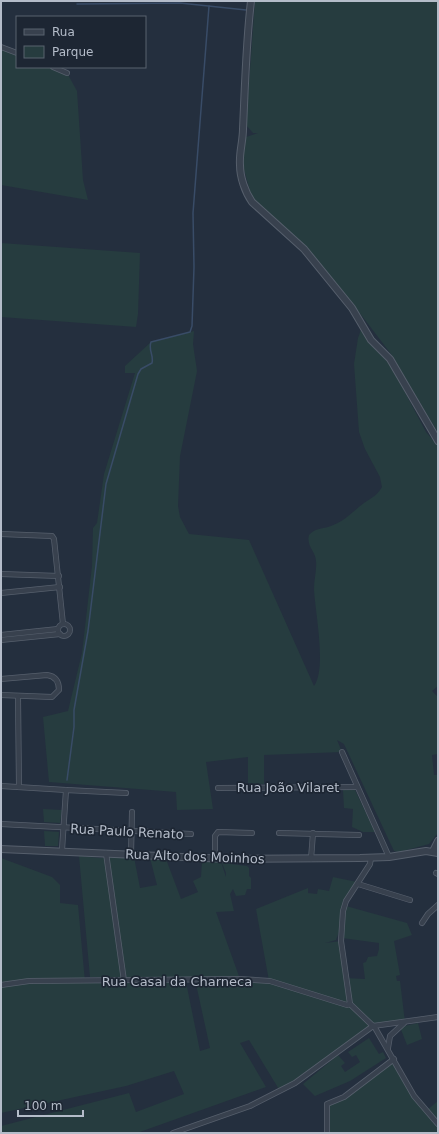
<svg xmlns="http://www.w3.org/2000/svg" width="439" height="1134" viewBox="0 0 439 1134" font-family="'DejaVu Sans',sans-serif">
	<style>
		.green { fill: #263c3f }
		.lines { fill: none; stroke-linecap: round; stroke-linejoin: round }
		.stream { stroke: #394c67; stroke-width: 1.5 }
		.minor-casing { stroke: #565f6c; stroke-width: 6 }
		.tertiary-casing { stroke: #565f6c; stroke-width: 8 }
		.minor { stroke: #38414e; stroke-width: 4.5 }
		.tertiary { stroke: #38414e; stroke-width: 6 }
		.labels { text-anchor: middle; stroke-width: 3.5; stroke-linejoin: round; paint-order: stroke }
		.street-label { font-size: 13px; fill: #b4bcc9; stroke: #1d2633 }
	</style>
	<rect width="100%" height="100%" fill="#242f3e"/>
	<!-- green -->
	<g class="green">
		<path d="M255,1H438V433L391,354L362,316L299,240L252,198L243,166L242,158L246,137L258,133H253L246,125Z"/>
		<path d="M1,47L17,53V67H53L67,73L77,91L83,180L88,200L1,185Z"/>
		<path d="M1,243L140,253L138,314L136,327L1,317Z"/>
		<path d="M362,327L371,345L390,364L426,432L438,446V686L432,691L438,697V754L432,755L434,775H438V833L429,844L399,852L394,851L344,744L337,740L342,752L264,755V784L248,783V757L206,762L213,809L177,810L176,792L49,782L43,717L68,711L82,653L92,566L93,528L97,523L104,474L135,373H125V366L151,342L194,331L193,344L197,371L180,456L178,506L180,517L189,534L249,540L314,686C327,668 315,612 314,589C314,579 317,570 316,561C316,552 306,546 309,535C315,528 323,529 331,526C345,521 352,512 364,503C371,498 377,496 382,487L380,477L365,449L359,432L354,364L358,338Z"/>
		<path d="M343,790H355L375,832H363L352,827L353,809L344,808Z"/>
		<path d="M43,809L62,810L60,823L44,822Z"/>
		<path d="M44,831L59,832L58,846H45Z"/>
		<path d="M79,856L99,858L134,857L140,888L157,885L150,858L166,859L181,899L198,892L193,881L201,877L202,861L221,862L226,877V873L222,863L247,866L249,868V876L251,878V889H247L245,895L236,896L233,889L230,894L234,911L216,912L240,979L269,981L256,909L308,888V893L317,894L318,889L329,891L333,877L357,882L345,899L340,929L336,940L325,943L341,941L345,978L365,979L363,963L366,962L368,957L377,956L379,949V943L342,938L346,906L407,923L412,935L394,941L400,975L396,976L397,981H400L405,1022L374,1026L280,1091L249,1040L240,1043L266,1087L137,1133H1V1126L129,1093L136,1112L184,1094L174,1071L126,1086L1,1113V858L52,877L60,885V903L78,905L85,982H186L200,1051L210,1048L196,984L209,981L161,978L90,977Z"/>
		<path d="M418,1023L422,1039L407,1045L400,1027Z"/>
		<path d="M369,1038L379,1054L383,1052L386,1058L350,1081L315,1096L303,1084L338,1055L345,1063L341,1066L345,1072L360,1062L356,1055L352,1057L348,1052Z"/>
		<path d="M394,1059L414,1096L427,1110L438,1101V1133H328L327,1104L344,1097Z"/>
	</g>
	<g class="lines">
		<!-- stream -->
		<g class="stream">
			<path d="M77,4L180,3L246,10"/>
			<path d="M67,780L74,727V710L88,631L106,484L138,374L141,369L152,363C154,355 148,350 151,342L190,332L192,326L194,267L193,213L209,6"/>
		</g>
		<!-- minor casing -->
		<g class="minor-casing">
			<g id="minor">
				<path d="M1,47L17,53"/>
				<path d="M53,67L67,73"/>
				<path d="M1,534L52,536L54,539L63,624"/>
				<path d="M1,574L59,576"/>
				<path d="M1,593L60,587"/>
				<circle cx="64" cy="630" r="6"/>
				<path d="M1,635L58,629"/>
				<path d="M1,640L60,634"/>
				<path d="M1,679L47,675C55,676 59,681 59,690L52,697L1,695"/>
				<path d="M18,696L19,787"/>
				<path d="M342,752L389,857"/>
				<path d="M1,786L66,790"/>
				<path d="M218,788L357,787"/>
				<path d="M1,824L191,834"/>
				<path d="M279,833L359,835"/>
				<path d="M62,850L66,790L126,793"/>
				<path d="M106,853L124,981"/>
				<path d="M131,854L132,812"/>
				<path d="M215,858V836L218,832L252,833"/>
				<path d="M371,858L370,864L346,901L343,911L341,941L350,1004L373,1026"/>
				<path d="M311,859L313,833"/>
				<path d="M436,873L438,874"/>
				<path d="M358,884L410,900"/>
				<path d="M422,923L428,914L438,905"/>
				<path d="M1,985L29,981L239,979L270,981L347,1005L350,1004"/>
				<path d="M374,1026L414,1096L438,1124"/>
				<path d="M388,1048L390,1036L404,1023"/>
				<path d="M173,1133L250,1106L295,1083L373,1026L438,1017"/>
				<path d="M327,1133V1104L344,1097L394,1059"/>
			</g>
		</g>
		<!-- tertiary casing -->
		<g class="tertiary-casing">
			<g id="tertiary">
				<path d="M251,1C246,43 245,86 243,129C243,141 239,153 240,165C240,177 245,192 252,202L304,249L352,308L371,340L390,359L438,441"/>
				<path d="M1,849L228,859L360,858L389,857L426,851L438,853"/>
				<path d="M433,851L438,841"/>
			</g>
		</g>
		<!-- minor -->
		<use href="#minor" class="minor"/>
		<!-- tertiary -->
		<use href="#tertiary" class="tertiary"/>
	</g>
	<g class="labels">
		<!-- street labels -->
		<g class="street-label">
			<text x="288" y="792">Rua João Vilaret</text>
			<text transform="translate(127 831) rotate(3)" y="5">Rua Paulo Renato</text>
			<text transform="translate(195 856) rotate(2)" y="5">Rua Alto dos Moinhos</text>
			<text x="177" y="986">Rua Casal da Charneca</text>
		</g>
	</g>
	<!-- border -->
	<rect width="439" height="1134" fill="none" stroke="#b4bcc9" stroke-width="4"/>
	<!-- legend -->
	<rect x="16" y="16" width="130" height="52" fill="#1d2633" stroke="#59626f"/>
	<rect x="24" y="29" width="20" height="6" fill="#38414e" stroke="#59626f"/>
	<text x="52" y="36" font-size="12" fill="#b4bcc9">Rua</text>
	<rect x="24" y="46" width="20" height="12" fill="#263c3f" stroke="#59626f"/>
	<text x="52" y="56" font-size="12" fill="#b4bcc9">Parque</text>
	<!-- scale -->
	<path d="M18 1110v6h65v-6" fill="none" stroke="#b4bcc9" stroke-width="2"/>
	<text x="24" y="1110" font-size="12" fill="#b4bcc9" stroke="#1d2633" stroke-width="3" paint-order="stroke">100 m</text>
</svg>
